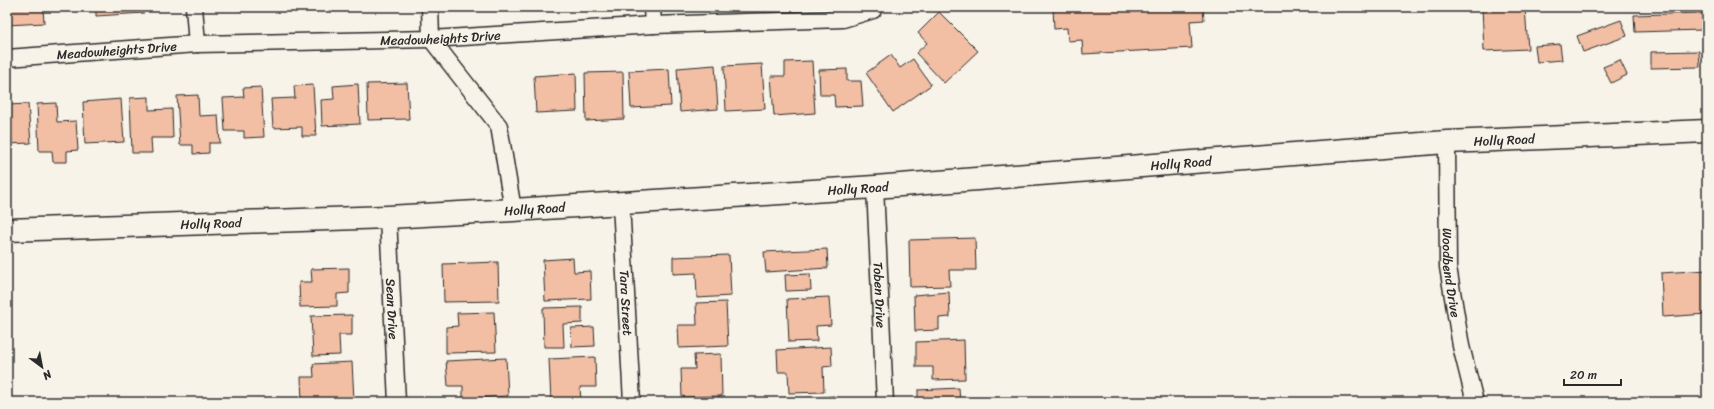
<svg xmlns="http://www.w3.org/2000/svg" width="1714" height="409" viewBox="0 0 1714 409" font-family="Sriracha,sans-serif">
	<style>
		.building { fill: #f2bea4; stroke: #2b2b2b }
		.lines { fill: none; stroke-linecap: round; stroke-linejoin: round }
		.street-casing { stroke: #2b2b2b; stroke-width: 19 }
		.secondary-casing { stroke: #2b2b2b; stroke-width: 25 }
		.street { stroke: #f7f3e8; stroke-width: 16 }
		.secondary { stroke: #f7f3e8; stroke-width: 22 }
		.labels { text-anchor: middle; stroke-width: 4; stroke-linejoin: round; paint-order: stroke }
		.street-label { font-size: 13px; fill: #2b2b2b; stroke: #f7f3e8 }
	</style>
	<rect width="100%" height="100%" fill="#f7f3e8"/>
	<filter id="ink" filterUnits="userSpaceOnUse"><feTurbulence type="fractalNoise" baseFrequency=".025" numOctaves="2"/><feDisplacementMap in="SourceGraphic" scale="8" xChannelSelector="R" yChannelSelector="G"/><feConvolveMatrix kernelMatrix="1 2 1 2 8 2 1 2 1" color-interpolation-filters="sRGB"/></filter>
	<g filter="url(#ink)">
		<!-- building -->
		<g class="building">
			<path d="M7,7H43L44,23L7,25Z"/>
			<path d="M96,7H144V13L96,16Z"/>
			<path d="M238,7H288V8L238,10Z"/>
			<path d="M334,7H378L335,9Z"/>
			<path d="M1053,7H1203L1204,20L1190,21L1192,48L1083,54L1082,40L1068,41L1067,28L1054,29Z"/>
			<path d="M1482,7H1525L1528,49L1484,51Z"/>
			<path d="M1559,7H1601L1559,9Z"/>
			<path d="M939,12L978,51L944,83L916,53L927,43L918,33Z"/>
			<path d="M1702,13L1703,30L1635,32L1634,15Z"/>
			<path d="M1621,20L1627,36L1583,52L1577,36Z"/>
			<path d="M1560,44L1562,60L1537,62L1535,46Z"/>
			<path d="M1699,51L1700,67L1651,68V52Z"/>
			<path d="M891,55L900,68L913,59L931,85L893,112L866,73Z"/>
			<path d="M1620,60L1627,75L1611,83L1603,67Z"/>
			<path d="M812,61L815,113L774,116L771,76H785V62Z"/>
			<path d="M762,64L765,109L726,111L724,66Z"/>
			<path d="M715,65L718,109L680,112L677,68Z"/>
			<path d="M669,69L671,106L631,108L629,71Z"/>
			<path d="M847,69V81H861L863,106L835,107L834,95H820L819,70Z"/>
			<path d="M623,72L624,119L586,121L585,73Z"/>
			<path d="M576,73L577,111L536,113L534,76Z"/>
			<path d="M407,83L409,119L368,120L367,84Z"/>
			<path d="M358,84L360,124L322,126L321,100L334,99L333,86Z"/>
			<path d="M313,85L316,136H302V127L273,128L271,99L295,98L294,86Z"/>
			<path d="M261,87L264,137L244,138V131H225L223,98L244,97L243,88Z"/>
			<path d="M198,95L199,116L218,115L220,143H209V153L193,154V145H180L177,96Z"/>
			<path d="M149,97V110L172,109L173,138H151L152,153H132L130,98Z"/>
			<path d="M121,99L124,142L85,144L83,102Z"/>
			<path d="M56,103L57,122L76,121L78,150L67,151V162H53L52,151H39L37,104Z"/>
			<path d="M28,104L31,143L7,144V105Z"/>
			<path d="M975,238L976,270H949L950,286L910,287L909,240Z"/>
			<path d="M827,249L828,268L766,272L764,252Z"/>
			<path d="M729,255L731,296L697,298L696,273L673,274V257Z"/>
			<path d="M573,258L574,272L590,271L591,299L545,301L543,260Z"/>
			<path d="M498,262L499,301L444,302L443,264Z"/>
			<path d="M349,268V293L337,294V306L300,307L299,282H312L311,269Z"/>
			<path d="M1707,270V314L1663,317L1661,273Z"/>
			<path d="M810,274L811,290L786,291L785,275Z"/>
			<path d="M949,292L950,317L939,318V330L915,331L914,295Z"/>
			<path d="M829,297L831,325L816,326L817,341L789,342L787,299Z"/>
			<path d="M726,302L728,346L679,348L678,325H697L696,303Z"/>
			<path d="M582,307V323L563,324L564,347H544L543,308Z"/>
			<path d="M494,312L496,352L446,353V327L458,326L457,313Z"/>
			<path d="M352,315V335H339L340,355L313,356L311,316Z"/>
			<path d="M594,327L595,346L572,347L571,328Z"/>
			<path d="M964,340L965,379L933,380V367H916V342Z"/>
			<path d="M831,347L832,366L823,367L824,392L789,393L788,372H778L777,350Z"/>
			<path d="M721,354L722,396L682,397L681,369H695L694,355Z"/>
			<path d="M595,357L596,387H580L581,402H551L549,359Z"/>
			<path d="M506,358L508,396L463,399V386H448L446,361Z"/>
			<path d="M352,362L354,400L302,402L301,377H314L313,364Z"/>
			<path d="M959,388L960,402H918V390Z"/>
			<path d="M834,396V402H796V399Z"/>
		</g>
		<g class="lines">
			<!-- street casing -->
			<g class="street-casing">
				<g id="street">
					<path d="M194,7L197,44"/>
					<path d="M430,7L431,39L499,126L513,210"/>
					<path d="M652,7L653,25"/>
					<path id="s1" d="M7,58L197,44L431,39L653,25L843,19L873,10L874,7"/>
					<path id="s2" d="M1447,142L1448,267L1461,346L1475,402"/>
					<path id="s3" d="M875,187L885,402"/>
					<path id="s4" d="M621,203L632,402"/>
					<path id="s5" d="M388,217L397,402"/>
				</g>
			</g>
			<!-- secondary casing -->
			<g class="secondary-casing">
				<g id="secondary">
					<path id="s6" d="M7,230L388,217L513,210L875,187L1447,142L1707,131"/>
				</g>
			</g>
			<!-- street -->
			<use href="#street" class="street"/>
			<!-- secondary -->
			<use href="#secondary" class="secondary"/>
		</g>
	</g>
	<g class="labels">
		<!-- street labels -->
		<g class="street-label">
			<text dy="5" stroke="none"><textPath href="#s1" startOffset="434">Meadowheights Drive</textPath></text>
			<text dy="5" stroke="none"><textPath href="#s1" startOffset="110">Meadowheights Drive</textPath></text>
			<text dy="5" stroke="none"><textPath href="#s6" startOffset="1500">Holly Road</textPath></text>
			<text dy="5" stroke="none"><textPath href="#s6" startOffset="1176">Holly Road</textPath></text>
			<text dy="5" stroke="none"><textPath href="#s6" startOffset="852">Holly Road</textPath></text>
			<text dy="5" stroke="none"><textPath href="#s6" startOffset="528">Holly Road</textPath></text>
			<text dy="5" stroke="none"><textPath href="#s6" startOffset="204">Holly Road</textPath></text>
			<text dy="5" stroke="none"><textPath href="#s2" startOffset="131">Woodbend Drive</textPath></text>
			<text dy="5" stroke="none"><textPath href="#s3" startOffset="108">Toben Drive</textPath></text>
			<text dy="5" stroke="none"><textPath href="#s4" startOffset="100">Tara Street</textPath></text>
			<text dy="5" stroke="none"><textPath href="#s5" startOffset="92">Sean Drive</textPath></text>
		</g>
	</g>
	<!-- margin -->
	<rect width="1714" height="409" fill="none" stroke="#f7f3e8" stroke-width="24"/>
	<rect x="12" y="12" width="1690" height="385" fill="none" stroke="#2b2b2b" stroke-width="1.5" filter="url(#ink)"/>
	<!-- north arrow -->
	<g transform="translate(42 367) rotate(148)" stroke="#f7f3e8" stroke-width="3" paint-order="stroke">
	<path d="M0-3L7 15L0 10L-7 15Z" fill="#2b2b2b"/>
	<text y="-6" font-size="11" font-weight="bold" text-anchor="middle" fill="#2b2b2b">N</text>
	</g>
	<!-- scale -->
	<path d="M1564 379v6h57v-6" fill="none" stroke="#2b2b2b" stroke-width="2"/>
	<text x="1570" y="379" font-size="12" fill="#2b2b2b" stroke="#f7f3e8" stroke-width="3" paint-order="stroke">20 m</text>
</svg>
